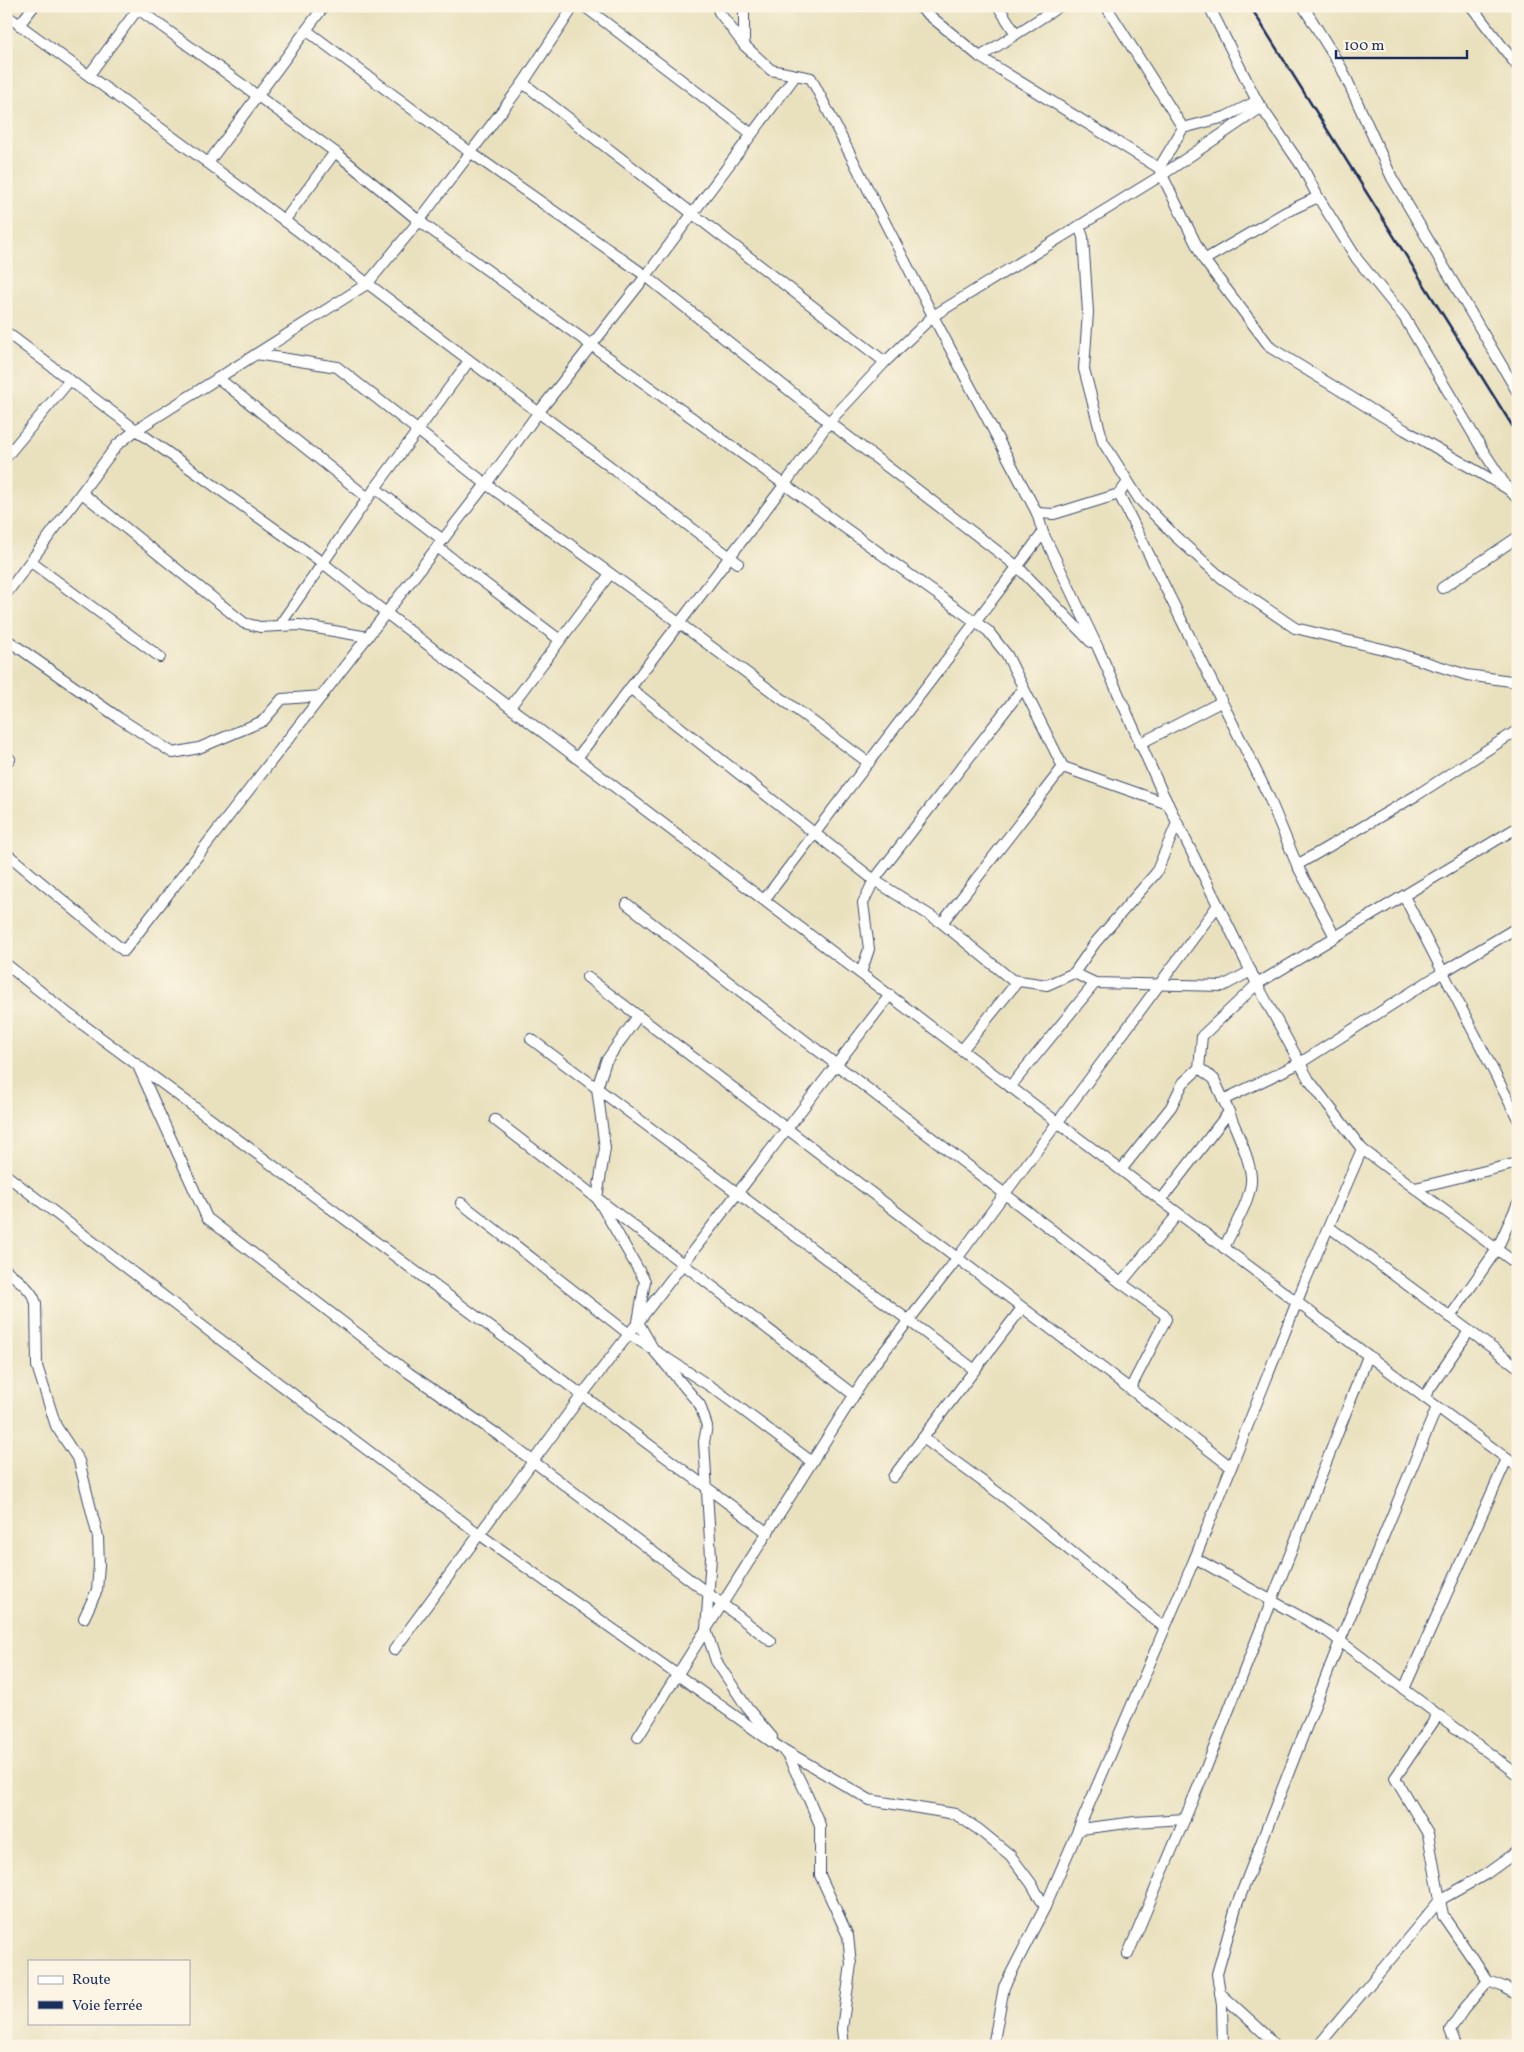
<svg xmlns="http://www.w3.org/2000/svg" width="1524" height="2052" viewBox="0 0 1524 2052" font-family="Vollkorn,serif">
	<style>
		.lines { fill: none; stroke-linecap: round; stroke-linejoin: round }
		.minor-casing { stroke: #3a4a6c; stroke-width: 12 }
		.minor { stroke: #fff; stroke-width: 10 }
		.rail { stroke: #1b2f5e; stroke-width: 2.5 }
	</style>
	<rect width="100%" height="100%" fill="#fcf5e5"/>
	<filter id="ink" filterUnits="userSpaceOnUse"><feTurbulence type="fractalNoise" baseFrequency=".02" numOctaves="2"/><feDisplacementMap in="SourceGraphic" scale="10" xChannelSelector="R" yChannelSelector="G"/><feConvolveMatrix kernelMatrix="1 2 1 2 8 2 1 2 1" color-interpolation-filters="sRGB"/></filter>
	<filter id="wash" filterUnits="userSpaceOnUse"><feTurbulence type="fractalNoise" baseFrequency=".0096" numOctaves="4" result="noise"/><feDisplacementMap in="SourceGraphic" scale="20" xChannelSelector="R" yChannelSelector="G"/><feGaussianBlur stdDeviation="1.12" result="paint"/><feColorMatrix in="noise" values="0 0 0 0 0 0 0 0 0 0 0 0 0 0 0 0 0 1.4 0 .05"/><feComposite in="paint" operator="in"/></filter>
	<g filter="url(#wash)">
		<rect width="100%" height="100%" fill="#e9e1be"/>
	</g>
	<g filter="url(#ink)">
		<g class="lines">
			<!-- minor casing -->
			<g class="minor-casing">
				<g id="minor">
					<path d="M584,6L752,134"/>
					<path d="M717,6L719,12L744,45"/>
					<path d="M744,6V45L771,70L811,78L933,316L1037,513L1043,533L1098,648L1162,792L1257,984L1309,1080L1362,1149L1306,1279L1195,1558L1328,1632L1518,1775"/>
					<path d="M918,6L980,57L1159,168"/>
					<path d="M998,6L1016,34"/>
					<path d="M1106,6L1183,128L1159,168L1162,175L1204,260L1271,348L1405,430L1508,489"/>
					<path d="M1209,6L1257,101L1303,168L1318,197L1357,259L1404,317L1482,449L1508,489L1518,499"/>
					<path d="M1303,6L1342,69L1392,178L1518,393"/>
					<path d="M1471,6L1518,67"/>
					<path d="M138,9L335,152L419,221L988,631L1007,655L1063,767L942,923"/>
					<path d="M6,15L208,163L738,563"/>
					<path d="M19,25L34,6"/>
					<path d="M306,30L470,152L646,276L829,422L1018,567L1091,642"/>
					<path d="M980,57L1060,6"/>
					<path d="M89,75L140,6"/>
					<path d="M523,83L885,362"/>
					<path d="M1183,128L1225,117L1257,101"/>
					<path d="M208,163L324,6"/>
					<path d="M284,221L335,152"/>
					<path d="M1079,226L1083,237L1088,312L1084,369L1103,442L1139,499L1176,537L1223,579L1295,628L1387,650L1467,675L1518,682"/>
					<path d="M1204,260L1286,212L1318,197"/>
					<path d="M6,332L136,430L323,563L386,613C762,899 1138,1185 1518,1467"/>
					<path d="M256,354L337,367L486,484L679,623L869,763"/>
					<path d="M218,378L368,498"/>
					<path d="M6,457L70,380"/>
					<path d="M375,488L443,540"/>
					<path d="M82,493L244,623L260,627L299,625L368,637"/>
					<path d="M1119,494L1268,795L1297,865L1335,937"/>
					<path d="M1037,513L1054,514L1119,494L1128,482"/>
					<path d="M437,547L560,640"/>
					<path d="M31,562L160,657"/>
					<path d="M1442,588L1518,537"/>
					<path d="M6,594L117,445L136,430L367,284L419,221L523,83L574,6"/>
					<path d="M279,626L368,498L469,361"/>
					<path d="M6,639L119,718L173,753L199,748L263,721L282,699L322,696"/>
					<path d="M630,688L874,880L942,923L1012,980L1047,985L1074,973L1095,943L1156,873L1177,823"/>
					<path d="M510,707L610,574"/>
					<path d="M1139,744L1221,702"/>
					<path d="M6,756L10,759"/>
					<path d="M577,758L785,484L829,422L885,362L933,316L1162,175L1262,107"/>
					<path d="M1063,767L1168,804"/>
					<path d="M6,853L124,951L486,484L538,413L646,276L796,75"/>
					<path d="M1297,865L1417,795L1518,730"/>
					<path d="M1404,896L1518,1119"/>
					<path d="M764,900L1043,533"/>
					<path d="M627,904L1121,1283L1164,1314L1166,1319L1164,1323L1130,1389L1231,1467"/>
					<path d="M6,964L66,1012L768,1533"/>
					<path d="M861,973L869,949L863,903L874,880L1023,688"/>
					<path d="M1074,973L1095,983L1223,986L1251,971"/>
					<path d="M587,977L1130,1389"/>
					<path d="M638,1016L606,1061L597,1088L605,1148L597,1198L645,1281L638,1322L655,1352L700,1405L707,1426L704,1442L711,1557L706,1630L716,1661L748,1709L772,1737"/>
					<path d="M531,1039L975,1370"/>
					<path d="M962,1050L1018,981"/>
					<path d="M138,1066L207,1218L409,1373L501,1437L771,1641"/>
					<path d="M1010,1087L1095,983"/>
					<path d="M1223,1100L1300,1063L1443,972L1518,927"/>
					<path d="M495,1120L854,1395"/>
					<path d="M1362,1149L1518,1265"/>
					<path d="M1121,1170L1171,1107L1183,1083L1199,1068L1202,1036L1257,984L1518,827"/>
					<path d="M6,1175L209,1331L479,1534L779,1747L870,1800L955,1814L978,1829L1010,1855L1031,1883L1045,1907"/>
					<path d="M1415,1188L1518,1163"/>
					<path d="M1161,1200L1229,1112L1214,1079L1199,1068"/>
					<path d="M461,1203L629,1334L716,1390L812,1462"/>
					<path d="M1329,1227L1518,1367"/>
					<path d="M1224,1248C1233,1228 1248,1205 1251,1183C1253,1164 1236,1131 1229,1112"/>
					<path d="M6,1270C18,1280 31,1288 36,1303L37,1366L56,1426L79,1461L98,1537L99,1565L97,1590L84,1618"/>
					<path d="M1121,1283L1178,1214"/>
					<path d="M1450,1317L1497,1249L1518,1203"/>
					<path d="M1424,1397L1469,1331"/>
					<path d="M923,1438L1008,1500L1165,1628"/>
					<path d="M893,1477L1022,1308"/>
					<path d="M394,1650L582,1395L890,995"/>
					<path d="M1404,1689L1507,1459"/>
					<path d="M1438,1715L1395,1778L1428,1834L1443,1916L1488,1981L1504,1987L1518,1995"/>
					<path d="M638,1737L872,1367L950,1268L1218,905"/>
					<path d="M783,1750L789,1758L807,1795L820,1825V1875L848,1936L851,1964L842,2029L844,2046"/>
					<path d="M1080,1829L1135,1822L1185,1819"/>
					<path d="M1128,1954L1204,1773L1368,1356"/>
					<path d="M1220,1993L1265,2034L1275,2046"/>
					<path d="M993,2046L1004,1987L1045,1907L1195,1558"/>
					<path d="M1223,2046L1222,2005L1217,1974L1236,1907L1340,1641L1437,1407"/>
					<path d="M1318,2046L1440,1900L1486,1874L1518,1851"/>
					<path d="M1456,2046L1450,2030L1464,2009L1488,1981"/>
				</g>
			</g>
			<!-- minor -->
			<use href="#minor" class="minor"/>
			<!-- rail -->
			<path class="rail" d="M1250,6L1518,435"/>
		</g>
	</g>
	<!-- margin -->
	<rect width="1524" height="2052" fill="none" stroke="#fcf5e5" stroke-width="25"/>
	<!-- legend -->
	<rect x="28" y="1960" width="162" height="65" fill="#fcf5e5" stroke="#a2a6af"/>
	<rect x="38" y="1976" width="25" height="8" fill="#ffffff" stroke="#a2a6af"/>
	<text x="72" y="1984" font-size="15" fill="#1b2f5e">Route</text>
	<rect x="38" y="2001" width="25" height="8" fill="#1b2f5e" stroke="#a2a6af"/>
	<text x="72" y="2010" font-size="15" fill="#1b2f5e">Voie ferrée</text>
	<!-- scale -->
	<path d="M1336 50v8h131v-8" fill="none" stroke="#1b2f5e" stroke-width="2.5"/>
	<text x="1344" y="50" font-size="15" fill="#1b2f5e" stroke="#fcf5e5" stroke-width="4" paint-order="stroke">100 m</text>
</svg>
